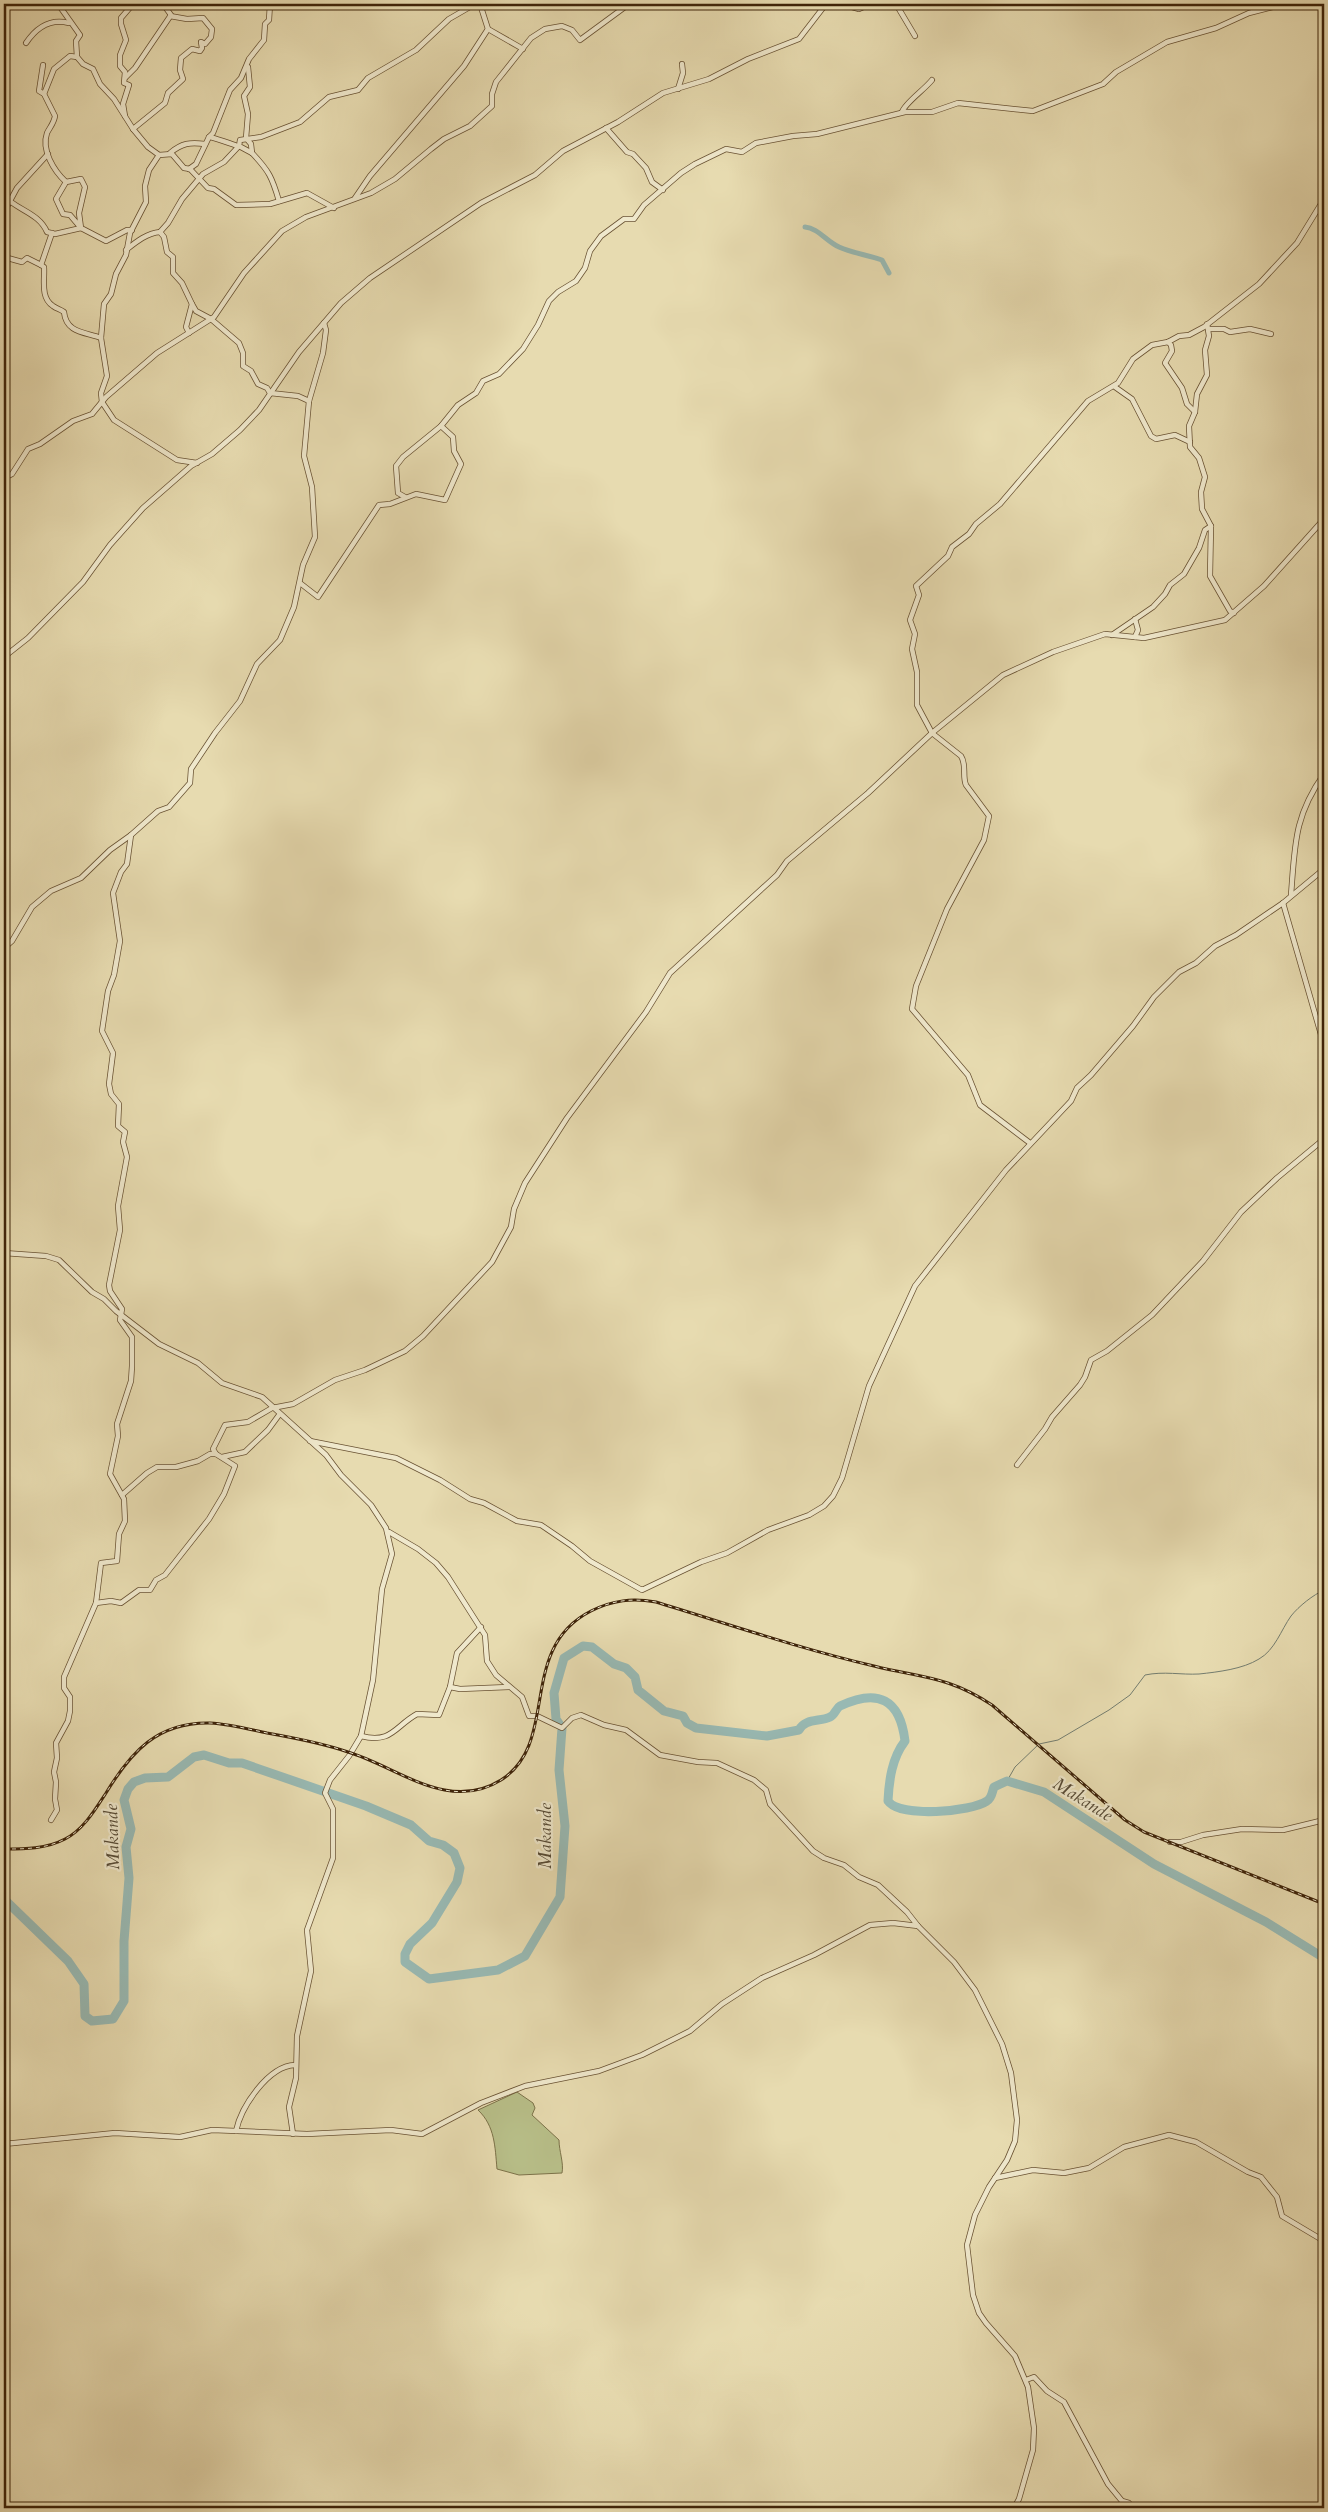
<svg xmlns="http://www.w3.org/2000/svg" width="1328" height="2512" viewBox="0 0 1328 2512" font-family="Cardo,serif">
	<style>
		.green { fill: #b8bf89; stroke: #7c7249 }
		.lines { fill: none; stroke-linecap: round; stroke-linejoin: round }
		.stream { stroke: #747d6f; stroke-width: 1 }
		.canal { stroke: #98b9b3; stroke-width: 5 }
		.river { stroke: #98b9b3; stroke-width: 9 }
		.street-casing { stroke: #695233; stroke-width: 6 }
		.street { stroke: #efe8cc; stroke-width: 4.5 }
		.rail-casing { stroke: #3f2409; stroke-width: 3 }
		.rail { stroke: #efe8cc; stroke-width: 1; stroke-dasharray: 4; stroke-linecap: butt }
		.labels { text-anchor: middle; stroke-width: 4.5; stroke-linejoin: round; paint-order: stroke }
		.water-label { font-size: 18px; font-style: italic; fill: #554934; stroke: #efe8cc }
	</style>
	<rect width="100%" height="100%" fill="#e7dbb0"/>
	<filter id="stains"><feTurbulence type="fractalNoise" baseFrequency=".004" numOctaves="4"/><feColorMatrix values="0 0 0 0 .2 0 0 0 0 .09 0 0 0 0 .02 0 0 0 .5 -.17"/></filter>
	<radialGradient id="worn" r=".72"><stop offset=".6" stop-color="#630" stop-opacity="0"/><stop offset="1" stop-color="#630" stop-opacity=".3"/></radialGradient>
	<!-- green -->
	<path class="green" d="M517,2092L533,2103L535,2108L532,2115L559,2140C559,2151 564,2163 562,2173L519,2175L497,2169C495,2147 495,2126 478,2110Z"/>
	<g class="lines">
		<!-- stream -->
		<path class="stream" d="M1007,1781L1015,1767L1039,1744L1058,1740L1109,1710L1130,1695L1145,1675C1164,1671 1181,1675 1199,1674C1218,1672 1243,1669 1259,1659C1275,1650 1281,1630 1291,1616C1299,1606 1313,1595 1324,1590"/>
		<!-- canal -->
		<path class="canal" d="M805,227C818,228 826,241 839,247C852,253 868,255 882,260L889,273"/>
		<!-- river -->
		<path class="river" d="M4,1899L68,1961L84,1984L85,2016L92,2021L113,2019L124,2001V1941L129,1878L126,1847L131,1829L124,1800L128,1789L134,1782L145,1778L168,1777L194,1757L204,1755L229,1763H242L366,1806L411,1825L429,1841L443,1845L454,1853L460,1868L457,1882L432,1923L410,1944L405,1954V1962L429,1979L498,1970L525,1956L560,1897L565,1826L559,1770L562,1728L556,1719L554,1693L564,1658L583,1646L592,1647L614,1664L626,1668L635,1677L638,1690L664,1711L683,1716L687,1723L696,1728L767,1736L799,1730C805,1718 820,1722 830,1717C835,1715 836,1708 840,1706C878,1688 900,1699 905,1741C892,1758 889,1780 888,1801C900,1818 971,1812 987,1801C992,1798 992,1792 994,1787L1007,1781L1044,1792L1154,1864L1266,1922L1324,1958"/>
		<!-- street casing -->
		<g class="street-casing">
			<g id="street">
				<path d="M58,4L80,35L76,41L77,57"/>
				<path d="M842,4L859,9L870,4"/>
				<path d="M896,4L915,36"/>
				<path d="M488,29L523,49"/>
				<path d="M26,43C36,28 50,18 69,23"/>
				<path d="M43,65L39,91L44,94L55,116C54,123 50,127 47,133C41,150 54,171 66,182"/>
				<path d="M248,67L250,87L244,96L248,114L246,138L251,144L252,153C269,171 272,177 279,201"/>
				<path d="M125,78L135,68L171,15L163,4"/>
				<path d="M678,89L683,73L682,64"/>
				<path d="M44,94L54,69L70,56L77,57L83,64L93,69L100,84L114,99L133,129L148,147L159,155L172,154L184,168L190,169L208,188L214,189L236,205L270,204L307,193L334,208"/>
				<path d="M902,112C905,103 924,90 932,80"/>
				<path d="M125,116L123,104L129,85L124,83L125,72L120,66V55L126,40L121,24V18L133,4"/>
				<path d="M606,128L627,152L633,154L646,168L652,182L663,190"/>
				<path d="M133,129L165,103L168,93L183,79L180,70L181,58L192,49L200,51L202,48L201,42L205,44L211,37L212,29L203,18L187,19L170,16"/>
				<path d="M209,137L213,133L230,90L241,78L249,59L264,40L265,24L269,20L270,4"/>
				<path d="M170,153C182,143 190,142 205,144"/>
				<path d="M252,153L239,146L240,140L261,137L300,122L329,97L358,90L368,78L416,50L449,19L475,4"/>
				<path d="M159,155L149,170L145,186L146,202L130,233L126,255L116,274L111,294L104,304L101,338L107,376L101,393L102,402L114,420L177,460L197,463"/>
				<path d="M189,169L196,164L209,137C212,137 235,145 237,146"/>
				<path d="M4,196C17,210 39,213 47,232L55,234L81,228"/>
				<path d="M355,198L370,176L464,66L488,29L480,4"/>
				<path d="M4,212L17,188L48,154"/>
				<path d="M81,228L79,213L85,187L81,179L66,182L56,199L63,214L70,215L81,228L106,241L127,230H132"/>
				<path d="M160,232L168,223L182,199L203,174L224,162L239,146"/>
				<path d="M52,233L41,265L44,267C45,279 40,298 53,306C57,309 60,309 64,312C66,333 85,332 101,338"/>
				<path d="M126,250C136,242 147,233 160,232L164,237L167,252L173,257V273L182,283L192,304L186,327L189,333"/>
				<path d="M4,257L22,262L27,258L41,265"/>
				<path d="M192,304L196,311L211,319L239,343L243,353V366L251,371L258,384L267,388L270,393L298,396L309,401"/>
				<path d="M1207,324L1209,336L1205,350L1207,375L1197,394L1195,412L1189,426L1190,447L1199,458L1205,477L1201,492L1202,509L1211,526L1210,576L1230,611L1234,613"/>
				<path d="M1209,329H1224L1230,332L1250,329L1271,334"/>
				<path d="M1168,342L1171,345L1172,351L1165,363L1182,388L1187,404L1195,412"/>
				<path d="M1115,387L1132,399L1151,436L1156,439L1175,435L1190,442"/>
				<path d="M4,478L12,474L28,449L40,444L73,421L92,414L106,397L157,353L214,317L244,273L282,231L306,217L371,193L395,179L431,149L444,139L470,126L492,106V94L496,82L531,38L545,29L562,26L572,30L580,40L629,4"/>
				<path d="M405,497L398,493L396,466L403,457L441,426L458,405L476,393L483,381L499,374L523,349L538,325L549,301L558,292L576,281L585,268L590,251L601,236L624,219H634L644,205L681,173L695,164L726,149L742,152L756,143L793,136L817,134L905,112H932L958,103L1033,111L1103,84L1116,72L1167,42L1216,28L1249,13L1285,4"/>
				<path d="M300,583L318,597L379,505L390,504L416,494L445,500L461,464L454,451L453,437L441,426"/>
				<path d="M1135,619L1138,630L1135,637"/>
				<path d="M1112,635L1153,607L1165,594L1170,585L1184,574L1199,548L1205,530L1211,526"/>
				<path d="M4,657L28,638L83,582L110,545L143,508L191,466L212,454L240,430L259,410L299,352L341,303L370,278L481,203L535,175L563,151L618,122L663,93L709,79L748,59L799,39L826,4"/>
				<path d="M1291,895C1295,845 1294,816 1324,774"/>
				<path d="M1283,903L1324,1045"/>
				<path d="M4,948L12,941L32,907L51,891L81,878L110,850L131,835L158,811L169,807L190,783L191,769L215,733L240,701L257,664L280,640L294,607L303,565L315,537L312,487L304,456L309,401L323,353L326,330L324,323"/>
				<path d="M1030,1143L980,1105L968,1075L912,1009L916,986L947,909L984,840L989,816L966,785C962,776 967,765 961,756L932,733L917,705V672L912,649L915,634L910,620L919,595L916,586L948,556L952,547L969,534L976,524L1000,504L1088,401L1118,383L1133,359L1152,345L1168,342L1179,336L1189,335L1204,327L1259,284L1297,243L1324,199"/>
				<path d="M4,1253L46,1256L59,1260L92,1292L104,1299L116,1311L159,1344L198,1363L222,1383L262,1397L326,1455L341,1475L371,1505L386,1528L392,1554L382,1589L373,1680L361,1736L349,1756L330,1780L325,1793L333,1809V1858L307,1930L311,1971L297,2036L296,2078L289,2107L293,2134"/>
				<path d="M310,1441L396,1458L440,1480L470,1499L484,1503L517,1521L541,1525L572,1546L590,1561L642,1590L701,1562L727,1553L768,1530L809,1515L824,1506L833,1496L842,1478L869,1386L915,1286L1006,1170L1071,1101L1077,1088L1091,1075L1133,1026L1154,997L1179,972L1196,963L1215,946L1236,935L1283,903L1324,869"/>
				<path d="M222,1457L245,1452L268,1430L279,1415"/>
				<path d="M1017,1465L1045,1429L1052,1417L1080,1385L1085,1377L1091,1360L1107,1351L1152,1315L1203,1261L1241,1212L1277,1178L1324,1139"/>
				<path d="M122,1495L147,1473L157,1467H176L198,1461L210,1454H216"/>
				<path d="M389,1532L418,1549L436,1563L448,1577L485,1635L487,1661L496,1675L522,1697L529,1716H537L562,1728L572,1718L581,1715L604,1725L626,1730L660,1755L698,1762L717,1763L754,1780L766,1790L770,1804L813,1851L824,1858L844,1865L859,1877L878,1885L907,1912L918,1926"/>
				<path d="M96,1603L111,1601L121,1603L139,1590H150L156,1580L165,1575L209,1519L224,1494L235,1466L216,1454L213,1449L225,1425L248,1422L272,1408L293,1404L335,1380L365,1370L405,1351L423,1336L492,1262L511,1227L514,1209L525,1183L567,1118L646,1012L670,973L777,875L787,861L868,793L932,733L1003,675L1053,652L1105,634L1144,638L1225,620L1264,586L1324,519"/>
				<path d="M450,1687L460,1689L509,1687"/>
				<path d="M361,1736C392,1744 395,1726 417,1714L439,1715L450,1687L457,1653L481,1627"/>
				<path d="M51,1820L57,1810L55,1799L56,1782L54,1772L57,1758L56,1743L68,1721L70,1711V1697L64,1688V1677L96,1603L101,1563L117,1561L119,1534L125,1521L124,1499L110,1474L118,1436L117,1424L131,1381L132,1366V1337L120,1320L122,1309L110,1291L109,1285L120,1230L118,1206L127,1157L123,1142L125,1132L118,1126L119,1104L111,1094L109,1084L113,1053L102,1031L108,991L114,975L120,941L113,893L121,872L127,864L131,835"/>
				<path d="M1170,1842H1181L1203,1835L1242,1829L1283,1830L1324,1820"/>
				<path d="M236,2131C241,2107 268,2066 295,2065"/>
				<path d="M4,2144L115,2133L180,2137L212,2130L307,2134L391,2130L422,2134L481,2103L525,2086L599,2071L642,2055L690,2031L722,2004L762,1978L814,1955L870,1925L893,1923L918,1926L954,1962L975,1990L1002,2044L1011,2073L1017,2120L1015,2141L1007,2160L989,2187L975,2215L967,2245L973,2295L979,2313L986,2323L1015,2356L1028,2387L1034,2428L1033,2450L1019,2499L1014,2508"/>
				<path d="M995,2178L1033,2170L1064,2173L1089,2168L1124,2147L1169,2135L1196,2142L1248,2172L1261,2177L1277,2197L1282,2216L1324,2241"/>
				<path d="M1026,2380L1034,2377L1047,2391L1064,2402L1108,2484L1122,2501L1129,2503L1131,2508"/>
			</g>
		</g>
		<!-- street -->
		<use href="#street" class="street"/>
		<!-- rail casing -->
		<g class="rail-casing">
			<path id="rail" d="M4,1849C25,1849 46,1849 65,1839C83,1830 95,1810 106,1793C131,1752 157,1722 210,1723C229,1724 248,1729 267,1733C295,1738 322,1743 348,1752C398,1767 448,1813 501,1780C561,1742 516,1649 591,1611C613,1600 632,1598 656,1602C728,1624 801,1649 874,1666C922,1678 948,1676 992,1705L1125,1820L1144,1832L1324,1904"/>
		</g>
		<!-- rail -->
		<use href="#rail" class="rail"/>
	</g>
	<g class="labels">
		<!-- water labels -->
		<g class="water-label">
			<text transform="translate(1083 1799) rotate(32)" y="6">Makande</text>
			<text transform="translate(545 1836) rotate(-90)" y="6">Makande</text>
			<text transform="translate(112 1837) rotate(-92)" y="6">Makande</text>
		</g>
	</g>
	<!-- margin -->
	<rect width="1328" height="2512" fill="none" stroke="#e7dbb0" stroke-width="20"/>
	<rect x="5" y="5" width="1318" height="2502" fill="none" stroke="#3f2409" stroke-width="2.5"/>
	<rect x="10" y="10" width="1308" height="2492" fill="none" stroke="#3f2409"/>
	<rect width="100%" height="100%" filter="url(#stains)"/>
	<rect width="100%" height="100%" fill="url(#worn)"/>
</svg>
